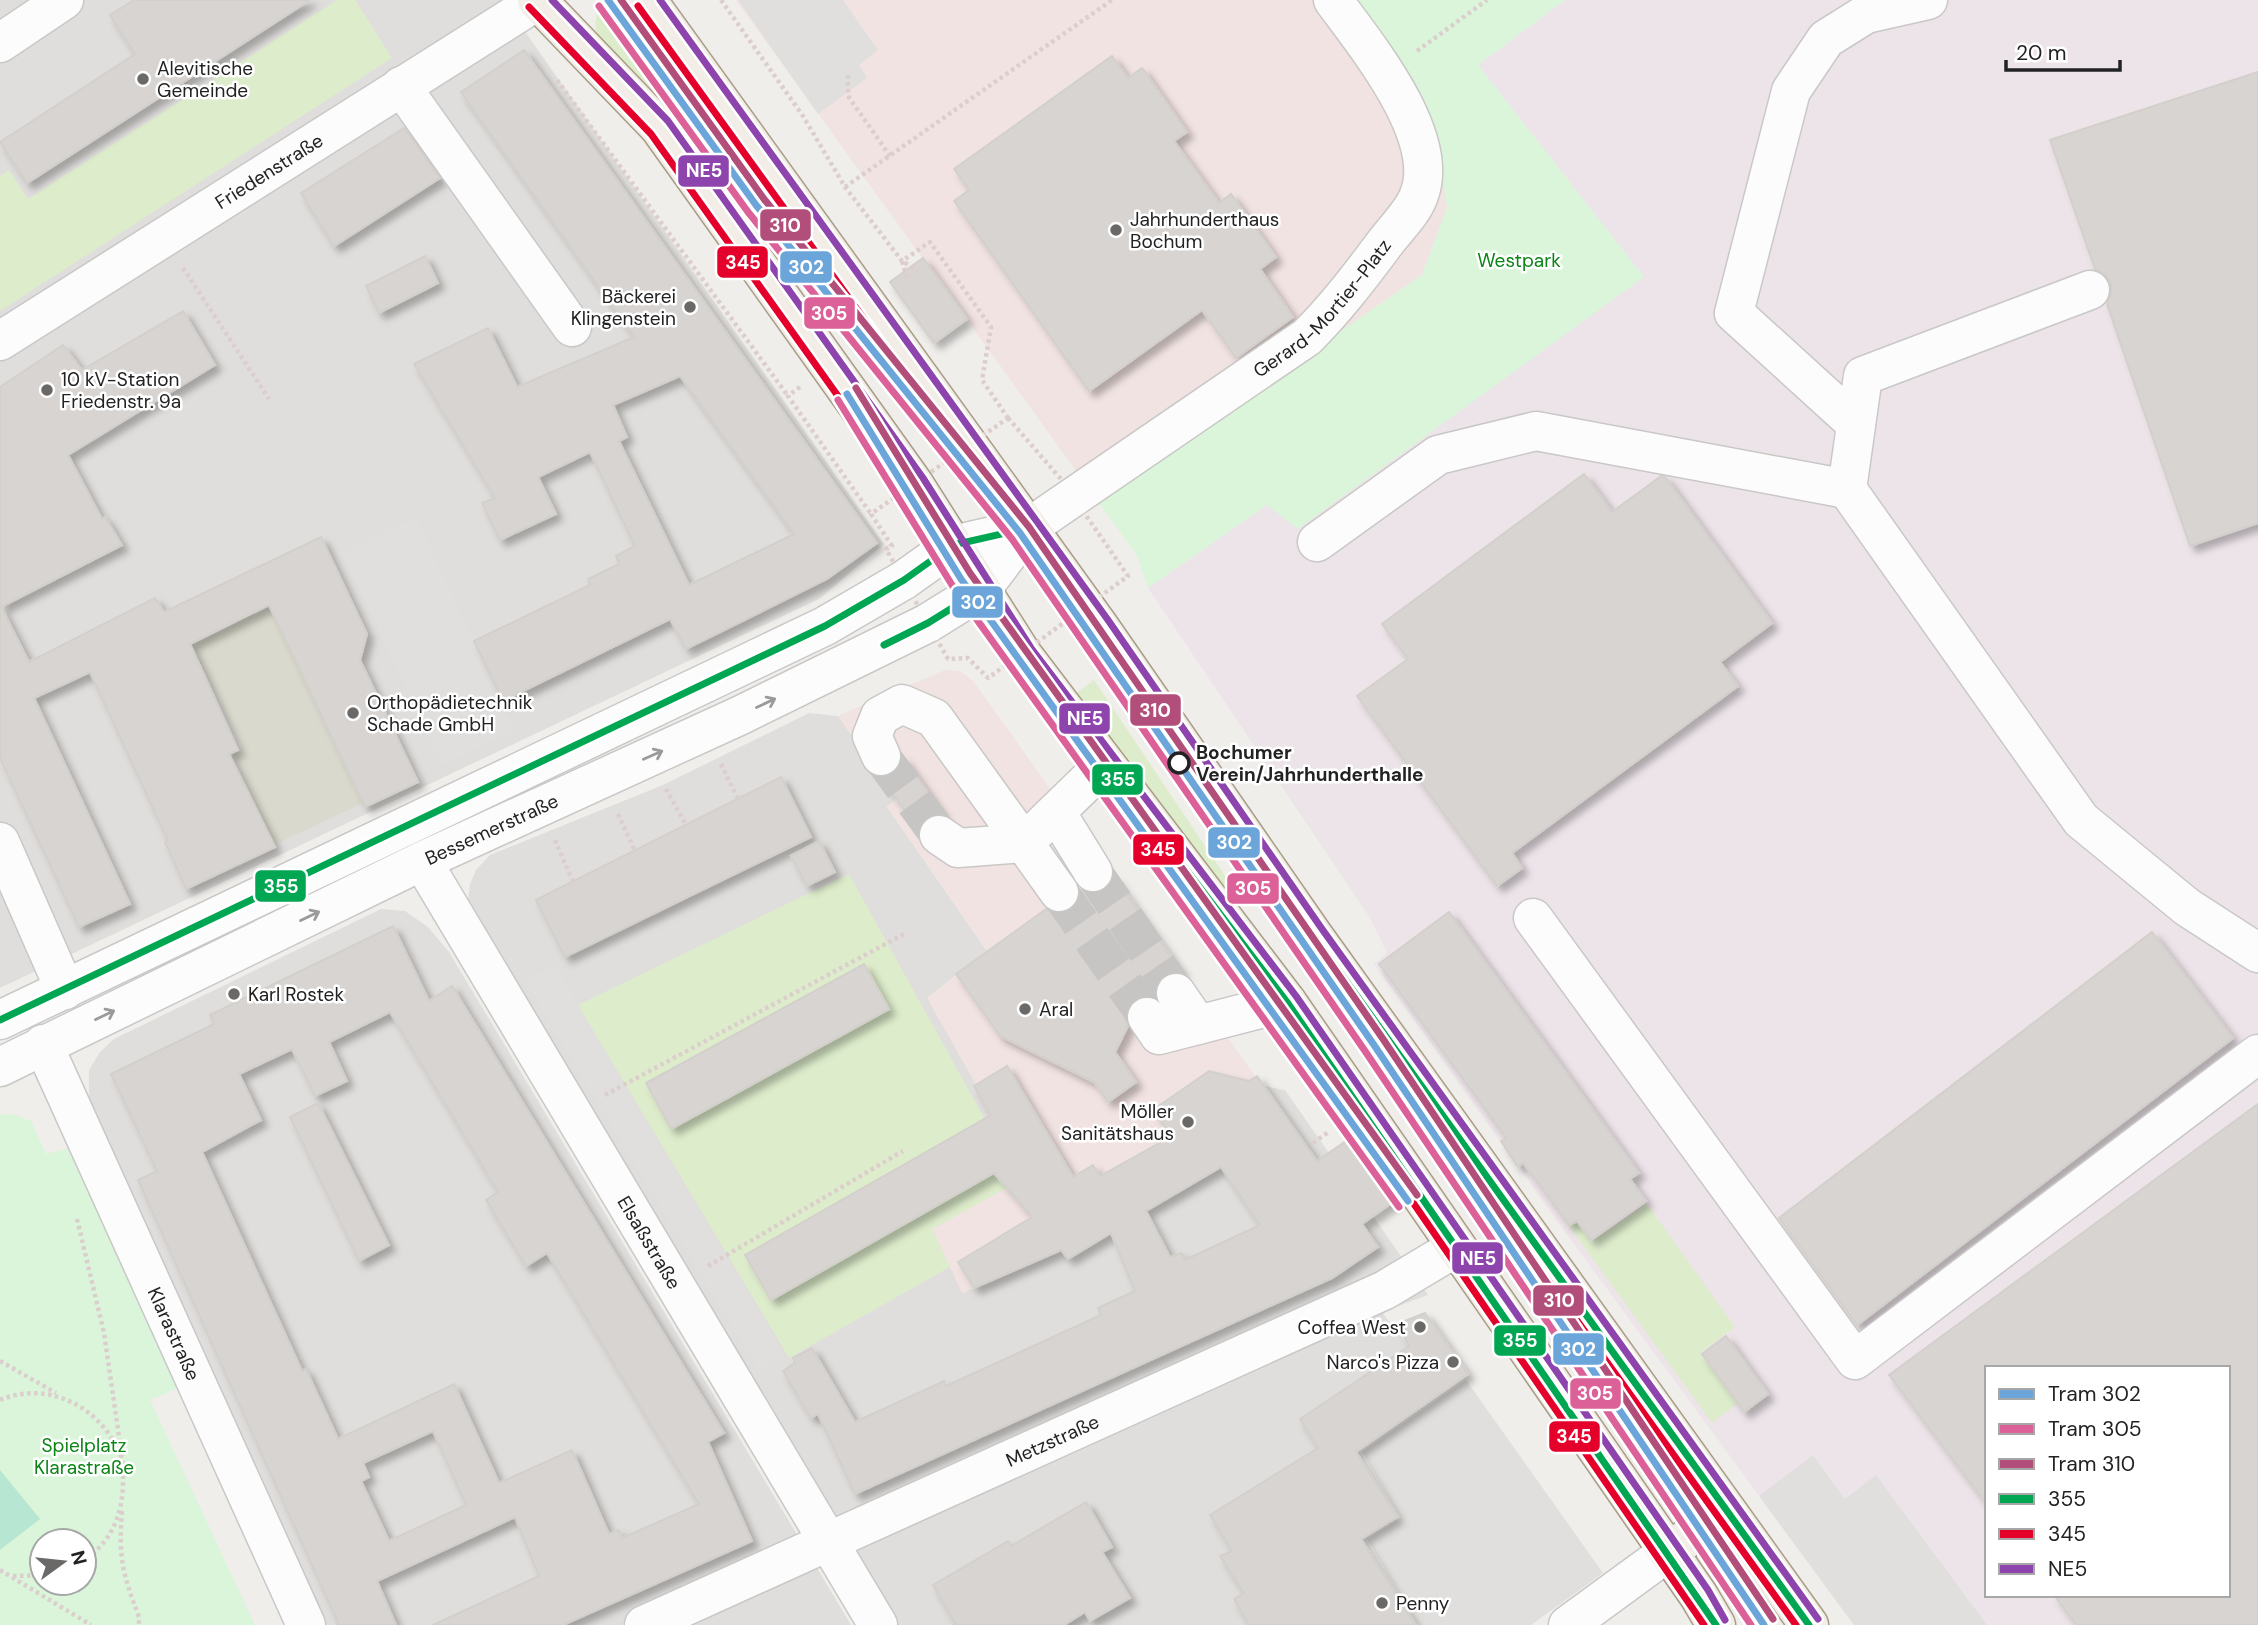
<svg xmlns="http://www.w3.org/2000/svg" width="2258" height="1625" viewBox="0 0 2258 1625" font-family="'DM Sans',sans-serif">
	<style>
		.residential { fill: #dfdedc }
		.commercial { fill: #f1e3e1 }
		.industrial { fill: #ede4e9; fill-rule: evenodd }
		.construction { fill: #d9d9cd }
		.grass { fill: #ddeccb }
		.park { fill: #daf5da; fill-rule: evenodd }
		.pitch { fill: #b7e6d2 }
		.parking { fill: #e0dfde }
		.building { fill: #d7d4d2; stroke: #d3d0cc; stroke-width: 2; fill-rule: evenodd; filter: url(#shadow) }
		.lines { fill: none; stroke-linecap: round; stroke-linejoin: round }
		.minor-tunnel { stroke: #c7c5c3; stroke-width: 38; stroke-dasharray: 38 19; stroke-linecap: butt }
		.minor-casing { stroke: #c9c8c7; stroke-width: 41 }
		.major-casing { stroke: #a79c86; stroke-width: 41 }
		.path { stroke: #dccecd; stroke-width: 4.5; stroke-dasharray: 3.5 3.5; stroke-linecap: butt }
		.minor { stroke: #fdfcfc; stroke-width: 38 }
		.major { stroke: #f3ede7; stroke-width: 38 }
		.bus-1-casing { stroke: #fff; stroke-width: 12 }
		.bus-2-casing { stroke: #fff; stroke-width: 12 }
		.bus-3-casing { stroke: #fff; stroke-width: 12 }
		.bus-1 { stroke: #00a651; stroke-width: 7 }
		.bus-2 { stroke: #e4002b; stroke-width: 7 }
		.bus-3 { stroke: #8e44ad; stroke-width: 7 }
		.tram-1-casing { stroke: #fff; stroke-width: 12 }
		.tram-2-casing { stroke: #fff; stroke-width: 12 }
		.tram-3-casing { stroke: #fff; stroke-width: 12 }
		.tram-1 { stroke: #6ba5d9; stroke-width: 7 }
		.tram-2 { stroke: #db6198; stroke-width: 7 }
		.tram-3 { stroke: #b14e7a; stroke-width: 7 }
		.oneway { stroke: #9a9a9a }
		.poi-dot { fill: #6a6968; stroke: #fff; stroke-width: 2.5 }
		.stop-dot { fill: #fff; stroke: #222; stroke-width: 3.5 }
		.labels { text-anchor: middle; stroke-width: 5; stroke-linejoin: round; paint-order: stroke }
		.poi-label { font-size: 19px; fill: #222; stroke: #fff; text-anchor: start }
		.street-label { font-size: 19px; fill: #222; stroke: #fff }
		.park-label { font-size: 19px; fill: #0c8416; stroke: #fff }
		.stop-label { font-size: 19px; font-weight: bold; fill: #222; stroke: #fff; text-anchor: start }
		.line-badge { stroke: #fff; stroke-width: 2.5 }
		.badge-label { font-size: 19px; text-anchor: middle; font-weight: bold; fill: #fff }
	</style>
	<defs>
		<filter id="shadow"><feDropShadow dx="6" dy="6" stdDeviation="3.5" flood-color="#0004"/></filter>
	</defs>
	<rect width="100%" height="100%" fill="#f0eeeb"/>
	<!-- residential -->
	<g class="residential">
		<path d="M0,0H503L884,544L819,599L0,988Z"/>
		<path d="M809,713L838,716L897,799L887,807L987,951L956,974L1024,1169L962,1293L1061,1250L1068,1258L1219,1168L1264,1086L1285,1090L1428,1295L1382,1312L1408,1346L1346,1390L1318,1448L1232,1551L1220,1557L1244,1593L1249,1625H898L475,918L468,900L470,884L476,870L490,855L663,785Z"/>
		<path d="M381,909L405,911L428,927L449,952L851,1625H326L89,1099V1070L100,1052L114,1039Z"/>
	</g>
	<!-- commercial -->
	<g class="commercial">
		<path d="M736,0H1355L1412,80L1422,100L1440,157L1447,208L1422,275L1097,500Z"/>
		<path d="M945,670L960,671L974,682L1263,1087L1220,1167L1068,1259L1061,1250L962,1293L932,1229L1019,1181L1024,1169L927,998L987,950L887,807L896,799L838,716Z"/>
	</g>
	<!-- industrial -->
	<path class="industrial" d="M1565,0H2258V1625H1854L1560,1225L1374,964L1387,953L1370,918L1148,588L1267,505L1643,276L1478,65ZM1987,1368H2228V1595H1987Z"/>
	<!-- construction -->
	<path class="construction" d="M269,605L363,803L274,845L233,754L242,749L191,644Z"/>
	<!-- grass -->
	<g class="grass">
		<path d="M337,0H355L392,58L0,311V176L9,170L28,199Z"/>
		<path d="M613,2L628,6L766,201L758,204C709,140 664,99 603,46C595,33 593,23 599,8Z"/>
		<path d="M1094,680L1229,882L1221,888L1074,695Z"/>
		<path d="M849,874L1019,1181L932,1229L950,1267L789,1358L578,1005Z"/>
		<path d="M1647,1204L1735,1327L1700,1353L1738,1403L1712,1423L1569,1226L1576,1220L1591,1242Z"/>
	</g>
	<!-- park -->
	<g class="park">
		<path d="M1355,0H1565L1478,65L1644,277L1298,529L1267,505L1148,588L1137,556L1097,500L1422,275L1447,208L1440,157L1412,80Z"/>
		<path d="M0,1114L16,1115L31,1121L46,1154L69,1148L178,1388L150,1400L255,1625H0ZM42,1541H84V1583H42Z"/>
	</g>
	<!-- pitch -->
	<path class="pitch" d="M0,1470L40,1519L0,1550Z"/>
	<!-- parking -->
	<g class="parking">
		<path d="M738,0H843L878,50L859,65L867,78L818,114Z"/>
		<path d="M416,517L514,731L442,765L343,552Z"/>
		<path d="M554,965L784,1354L759,1371L525,980Z"/>
		<path d="M1466,1380L1603,1573L1531,1625H1418L1367,1539L1401,1518L1362,1452Z"/>
		<path d="M1813,1455L1845,1499L1876,1475L1987,1625H1854L1759,1496Z"/>
	</g>
	<!-- building -->
	<g class="building">
		<path d="M134,0H310L27,183L0,142L135,54L110,15Z"/>
		<path d="M524,50L877,543L827,579L686,649L670,619L503,701L474,641L590,585L588,579L619,564L616,556L635,546L590,452L538,477L556,514L500,540L482,503L495,498L414,364L488,328L517,387L634,337L461,92ZM680,376L794,534L689,585L619,441L627,437L613,405Z"/>
		<path d="M1112,56L1128,78L1142,68L1187,132L1174,141L1219,203L1231,194L1276,257L1260,269L1293,317L1236,358L1202,310L1089,391L954,201L969,190L954,169Z"/>
		<path d="M2258,72V523L2190,546L2107,304L2111,294V283L2104,274L2095,269L2050,140Z"/>
		<path d="M404,128L440,178L334,246L301,193Z"/>
		<path d="M425,256L438,283L379,313L366,286Z"/>
		<path d="M923,258L967,319L934,343L890,282Z"/>
		<path d="M183,311L215,365L68,455L102,519L105,517L122,545L1,607L29,662L155,598L164,612L321,537L367,634L360,660L418,782L365,807L269,605L190,644L238,750L229,754L275,847L186,889L165,842L168,841L90,672L34,698L130,904L79,927L0,758V387L63,345L82,370Z"/>
		<path d="M1584,474L1612,512L1661,476L1665,477L1772,623L1720,662L1738,686L1512,853L1522,868L1497,886L1357,696L1408,659L1382,624Z"/>
		<path d="M903,757L943,814L929,816L919,829L881,778L898,769Z"/>
		<path d="M781,777L811,837L565,957L536,900Z"/>
		<path d="M819,841L835,872L807,886L791,856Z"/>
		<path d="M1114,877L1183,973L1164,975L1156,984L1155,997L1135,998L1128,1007L1125,1018L1128,1026L1115,1052L1136,1082L1108,1102L1094,1082L1000,1036L956,974L1046,909L1060,914L1071,910L1079,900L1081,890L1093,894L1104,891Z"/>
		<path d="M1449,912L1639,1173L1630,1179L1646,1201L1591,1240L1577,1221L1569,1225L1523,1163L1518,1167L1501,1141L1506,1138L1379,964Z"/>
		<path d="M393,926L429,1001L452,986L724,1433L708,1442L752,1541L563,1625H433L539,1576L515,1517L377,1581L396,1625H339L138,1180L157,1171L111,1074L214,1024L210,1015ZM390,1012L498,1192L486,1200L526,1266L547,1253L699,1504L622,1538L619,1530L609,1534L572,1450L499,1483L454,1384L338,1439L306,1369L302,1371L202,1152L261,1120L239,1074L292,1049L315,1096L347,1081L329,1042ZM433,1431L466,1505L389,1541L361,1481L369,1477L363,1463Z"/>
		<path d="M2152,932L2233,1038L1857,1325L1779,1218Z"/>
		<path d="M864,964L889,1009L671,1129L646,1083Z"/>
		<path d="M1007,1066L1073,1177L1093,1165L1100,1176L1172,1136L1153,1110L1209,1071L1249,1081L1257,1076L1317,1161L1349,1139L1393,1202L1362,1224L1378,1247L1332,1278L855,1494L818,1414L811,1418L783,1371L795,1363L793,1358L812,1348L855,1422L944,1381L946,1386L1101,1315L1098,1308L1135,1291L1111,1233L1068,1259L1061,1250L974,1288L958,1262L1032,1217L994,1173L771,1300L745,1255L991,1115L974,1086ZM1221,1167L1260,1225L1185,1260L1182,1253L1170,1257L1146,1211Z"/>
		<path d="M318,1103L389,1245L359,1261L290,1117Z"/>
		<path d="M2258,1104V1625H2076L2054,1595H2228V1368H1987V1505L1889,1375Z"/>
		<path d="M1425,1313L1468,1374L1356,1452L1397,1517L1361,1539L1415,1625H1249L1234,1599L1244,1593L1220,1556L1232,1551L1210,1515L1318,1448L1300,1419L1409,1346L1397,1324Z"/>
		<path d="M1726,1336L1768,1394L1744,1412L1702,1354Z"/>
		<path d="M1086,1502L1112,1547L1102,1552L1130,1598L1090,1621L1085,1612L1064,1625H956L933,1585L1008,1541L1011,1546Z"/>
	</g>
	<g class="lines">
		<!-- minor-tunnel -->
		<g class="minor-tunnel">
			<path d="M881,756L939,835"/>
			<path d="M1093,872L1176,993"/>
			<path d="M1059,892L1147,1017"/>
		</g>
		<!-- minor casing -->
		<g class="minor-casing">
			<g id="minor">
				<path d="M0,43L64,0"/>
				<path d="M401,86L572,327"/>
				<path d="M2090,290L1863,376L1847,489L2081,820L2187,907L2258,953"/>
				<path id="s1" d="M0,341L539,0"/>
				<path d="M1856,424L1734,313L1791,91L1826,39L1866,14L1928,0"/>
				<path d="M1317,542L1438,455L1536,431L1847,489"/>
				<path d="M881,756L872,736L880,716L902,704L934,718L1024,843L958,848L939,835"/>
				<path d="M1056,812L1093,872"/>
				<path d="M0,842L65,990"/>
				<path id="s2" d="M422,861L878,1625"/>
				<path d="M1059,892L1024,843L1104,765"/>
				<path d="M1533,918L1855,1360L2258,1054"/>
				<path d="M1176,993L1198,1025"/>
				<path d="M1147,1017L1159,1035L1287,1002"/>
				<path d="M0,1020L825,626L904,580L953,545L1028,528"/>
				<path id="s3" d="M43,1044L306,1625"/>
				<path id="s4" d="M0,1067L422,861L741,715L928,623L981,590L1028,528L1307,337C1335,309 1358,279 1382,247C1393,231 1413,213 1419,195C1442,136 1365,44 1333,0"/>
				<path id="s5" d="M644,1625L1385,1290L1455,1248"/>
				<path d="M1568,1625L1668,1552"/>
			</g>
		</g>
		<!-- major casing -->
		<g class="major-casing">
			<g id="major">
				<path d="M537,0L659,127L914,484L1022,654L1287,1002L1699,1596L1716,1625"/>
				<path d="M647,0L1099,626L1313,935L1809,1625"/>
				<path d="M1668,1552L1725,1511"/>
			</g>
		</g>
		<!-- path -->
		<g class="path">
			<path d="M721,0L803,116L845,187L902,261L930,242L991,327L982,380L1008,418"/>
			<path d="M1417,51L1487,0"/>
			<path d="M848,75V96L890,156"/>
			<path d="M557,80L788,396"/>
			<path d="M845,187L1112,0"/>
			<path d="M183,268L269,399"/>
			<path d="M907,278L902,261L919,271"/>
			<path d="M800,387L788,396L871,514"/>
			<path d="M1008,418L1060,478L1128,576L988,678L968,658L948,659L886,549L892,546L871,514Z"/>
			<path d="M721,764L738,799"/>
			<path d="M666,789L686,825"/>
			<path d="M618,814L635,851"/>
			<path d="M555,840L573,882"/>
			<path d="M605,1095L906,933"/>
			<path d="M1313,1143L1330,1131"/>
			<path d="M77,1219L104,1333L122,1457"/>
			<path d="M708,1266L903,1151"/>
			<path d="M0,1361L56,1393"/>
			<path d="M0,1400C50,1379 104,1409 122,1459C124,1465 123,1474 123,1481C123,1513 112,1542 84,1560"/>
			<path d="M122,1511C118,1557 123,1575 139,1617V1625"/>
			<path d="M0,1570L91,1625"/>
			<path d="M13,1576L42,1575"/>
		</g>
		<!-- minor -->
		<use href="#minor" class="minor"/>
		<!-- major -->
		<use href="#major" class="major"/>
		<!-- bus-1 casing -->
		<g class="bus-1-casing">
			<g id="bus-1">
				<path d="M884,645L928,623L981,590L1022,654L1287,1002L1716,1625"/>
				<path d="M0,1020L825,626L904,580L953,545L1028,528L1313,935L1809,1625"/>
			</g>
		</g>
		<!-- bus-2 casing -->
		<g class="bus-2-casing">
			<g id="bus-2">
				<path d="M638,6L1090,632L1304,941L1796,1625"/>
				<path d="M529,7L651,134L905,490L1014,660L1279,1008L1704,1625"/>
			</g>
		</g>
		<!-- bus-3 casing -->
		<g class="bus-3-casing">
			<g id="bus-3">
				<path d="M552,0L668,121L923,478L1031,648L1296,996L1708,1590L1725,1620"/>
				<path d="M660,0L1108,620L1322,929L1818,1619"/>
			</g>
		</g>
		<!-- bus-1 -->
		<use href="#bus-1" class="bus-1"/>
		<!-- bus-2 -->
		<use href="#bus-2" class="bus-2"/>
		<!-- bus-3 -->
		<use href="#bus-3" class="bus-3"/>
		<!-- tram-1 casing -->
		<g class="tram-1-casing">
			<g id="tram-1">
				<path d="M608,0L756,205L1020,533L1374,1045L1764,1625"/>
				<path d="M847,394L961,579L1408,1201"/>
			</g>
		</g>
		<!-- tram-2 casing -->
		<g class="tram-2-casing">
			<g id="tram-2">
				<path d="M599,6L748,212L1012,539L1365,1051L1751,1625"/>
				<path d="M838,400L952,585L1399,1207"/>
			</g>
		</g>
		<!-- tram-3 casing -->
		<g class="tram-3-casing">
			<g id="tram-3">
				<path d="M621,0L764,199L1029,527L1383,1039L1773,1619"/>
				<path d="M856,388L970,573L1417,1195"/>
			</g>
		</g>
		<!-- tram-1 -->
		<use href="#tram-1" class="tram-1"/>
		<!-- tram-2 -->
		<use href="#tram-2" class="tram-2"/>
		<!-- tram-3 -->
		<use href="#tram-3" class="tram-3"/>
	</g>
	<!-- one-way arrows -->
	<defs><path id="oneway-shaft" d="M-6 0H5M1.5-3L5.5 0L1.5 3" fill="none" stroke-width="1.6" stroke-linecap="round" stroke-linejoin="round" transform="scale(1.75)"/></defs>
	<g class="oneway">
		<use href="#oneway-shaft" transform="translate(766 703) rotate(-25)"/>
		<use href="#oneway-shaft" transform="translate(653 755) rotate(-24)"/>
		<use href="#oneway-shaft" transform="translate(310 916) rotate(-26)"/>
		<use href="#oneway-shaft" transform="translate(105 1015) rotate(-26)"/>
	</g>
	<!-- markers -->
	<g class="poi-dot">
		<circle cx="143" cy="79" r="7"/>
		<circle cx="1116" cy="230" r="7"/>
		<circle cx="690" cy="307" r="7"/>
		<circle cx="47" cy="390" r="7"/>
		<circle cx="353" cy="713" r="7"/>
		<circle cx="234" cy="994" r="7"/>
		<circle cx="1025" cy="1009" r="7"/>
		<circle cx="1188" cy="1122" r="7"/>
		<circle cx="1420" cy="1327" r="7"/>
		<circle cx="1453" cy="1362" r="7"/>
		<circle cx="1382" cy="1603" r="7"/>
	</g>
	<circle class="stop-dot" cx="1179" cy="763" r="10"/>
	<g class="labels">
		<!-- poi labels -->
		<g class="poi-label">
			<text x="157" y="75">Alevitische<tspan x="157" dy="22">Gemeinde</tspan></text>
			<text x="1130" y="226">Jahrhunderthaus<tspan x="1130" dy="22">Bochum</tspan></text>
			<text x="676" y="303" text-anchor="end">Bäckerei<tspan x="676" dy="22">Klingenstein</tspan></text>
			<text x="61" y="386">10 kV-Station<tspan x="61" dy="22">Friedenstr. 9a</tspan></text>
			<text x="367" y="709">Orthopädietechnik<tspan x="367" dy="22">Schade GmbH</tspan></text>
			<text x="248" y="1001">Karl Rostek</text>
			<text x="1039" y="1016">Aral</text>
			<text x="1174" y="1118" text-anchor="end">Möller<tspan x="1174" dy="22">Sanitätshaus</tspan></text>
			<text x="1406" y="1334" text-anchor="end">Coffea West</text>
			<text x="1439" y="1369" text-anchor="end">Narco's Pizza</text>
			<text x="1396" y="1610">Penny</text>
		</g>
		<!-- street labels -->
		<g class="street-label">
			<text dy="7" stroke="none"><textPath href="#s1" startOffset="318">Friedenstraße</textPath></text>
			<text dy="7" stroke="none"><textPath href="#s4" startOffset="1538">Gerard-Mortier-Platz</textPath></text>
			<text dy="7" stroke="none"><textPath href="#s4" startOffset="546">Bessemerstraße</textPath></text>
			<text dy="7" stroke="none"><textPath href="#s2" startOffset="444">Elsaßstraße</textPath></text>
			<text dy="7" stroke="none"><textPath href="#s3" startOffset="318">Klarastraße</textPath></text>
			<text dy="7" stroke="none"><textPath href="#s5" startOffset="448">Metzstraße</textPath></text>
		</g>
		<!-- park labels -->
		<g class="park-label">
			<text x="1519" y="267">Westpark</text>
			<text x="84" y="1452">Spielplatz<tspan x="84" dy="22">Klarastraße</tspan></text>
		</g>
		<!-- stop labels -->
		<g class="stop-label">
			<text x="1196" y="759">Bochumer<tspan x="1196" dy="22">Verein/Jahrhunderthalle</tspan></text>
		</g>
	</g>
	<g class="line-badge">
		<rect x="677" y="154" width="53" height="34" rx="7" fill="#8e44ad"/>
		<rect x="759" y="208" width="53" height="34" rx="7" fill="#b14e7a"/>
		<rect x="716" y="245" width="53" height="34" rx="7" fill="#e4002b"/>
		<rect x="779" y="250" width="54" height="34" rx="7" fill="#6ba5d9"/>
		<rect x="803" y="296" width="53" height="34" rx="7" fill="#db6198"/>
		<rect x="951" y="585" width="53" height="34" rx="7" fill="#6ba5d9"/>
		<rect x="1129" y="693" width="53" height="34" rx="7" fill="#b14e7a"/>
		<rect x="1058" y="702" width="53" height="33" rx="7" fill="#8e44ad"/>
		<rect x="1091" y="763" width="53" height="33" rx="7" fill="#00a651"/>
		<rect x="1207" y="826" width="54" height="33" rx="7" fill="#6ba5d9"/>
		<rect x="1132" y="833" width="53" height="33" rx="7" fill="#e4002b"/>
		<rect x="254" y="869" width="53" height="34" rx="7" fill="#00a651"/>
		<rect x="1226" y="872" width="54" height="33" rx="7" fill="#db6198"/>
		<rect x="1451" y="1241" width="53" height="34" rx="7" fill="#8e44ad"/>
		<rect x="1532" y="1284" width="53" height="33" rx="7" fill="#b14e7a"/>
		<rect x="1493" y="1324" width="54" height="33" rx="7" fill="#00a651"/>
		<rect x="1552" y="1332" width="53" height="34" rx="7" fill="#6ba5d9"/>
		<rect x="1569" y="1377" width="53" height="33" rx="7" fill="#db6198"/>
		<rect x="1548" y="1420" width="53" height="33" rx="7" fill="#e4002b"/>
	</g>
	<g class="badge-label">
		<text x="704" y="177">NE5</text>
		<text x="785" y="232">310</text>
		<text x="743" y="269">345</text>
		<text x="806" y="274">302</text>
		<text x="829" y="320">305</text>
		<text x="978" y="609">302</text>
		<text x="1155" y="717">310</text>
		<text x="1085" y="725">NE5</text>
		<text x="1118" y="786">355</text>
		<text x="1234" y="849">302</text>
		<text x="1158" y="856">345</text>
		<text x="281" y="893">355</text>
		<text x="1253" y="895">305</text>
		<text x="1478" y="1265">NE5</text>
		<text x="1559" y="1307">310</text>
		<text x="1520" y="1347">355</text>
		<text x="1578" y="1356">302</text>
		<text x="1595" y="1400">305</text>
		<text x="1574" y="1443">345</text>
	</g>
	<!-- legend -->
	<rect x="1985" y="1366" width="245" height="231" fill="#ffffff" stroke="#a7a7a7" stroke-width="2"/>
	<rect x="1999" y="1389" width="35" height="10" fill="#6ba5d9" stroke="#a7a7a7" stroke-width="2"/>
	<text x="2048" y="1401" font-size="21" fill="#222222">Tram 302</text>
	<rect x="1999" y="1424" width="35" height="10" fill="#db6198" stroke="#a7a7a7" stroke-width="2"/>
	<text x="2048" y="1436" font-size="21" fill="#222222">Tram 305</text>
	<rect x="1999" y="1459" width="35" height="10" fill="#b14e7a" stroke="#a7a7a7" stroke-width="2"/>
	<text x="2048" y="1471" font-size="21" fill="#222222">Tram 310</text>
	<rect x="1999" y="1494" width="35" height="10" fill="#00a651" stroke="#a7a7a7" stroke-width="2"/>
	<text x="2048" y="1506" font-size="21" fill="#222222">355</text>
	<rect x="1999" y="1529" width="35" height="10" fill="#e4002b" stroke="#a7a7a7" stroke-width="2"/>
	<text x="2048" y="1541" font-size="21" fill="#222222">345</text>
	<rect x="1999" y="1564" width="35" height="10" fill="#8e44ad" stroke="#a7a7a7" stroke-width="2"/>
	<text x="2048" y="1576" font-size="21" fill="#222222">NE5</text>
	<!-- north arrow -->
	<g transform="translate(63 1562) rotate(75)"><circle r="33" fill="#ffffff" stroke="#a7a7a7" stroke-width="2"/>
	<path d="M0-5L12 26L0 18L-12 26Z" fill="#6a6968"/>
	<text y="-10" font-size="19" font-weight="bold" text-anchor="middle" fill="#222222">N</text>
	</g>
	<!-- scale -->
	<path d="M2006 60v10h114v-10" fill="none" stroke="#222222" stroke-width="3.5"/>
	<text x="2016" y="60" font-size="21" fill="#222222" stroke="#ffffff" stroke-width="5" paint-order="stroke">20 m</text>
</svg>
